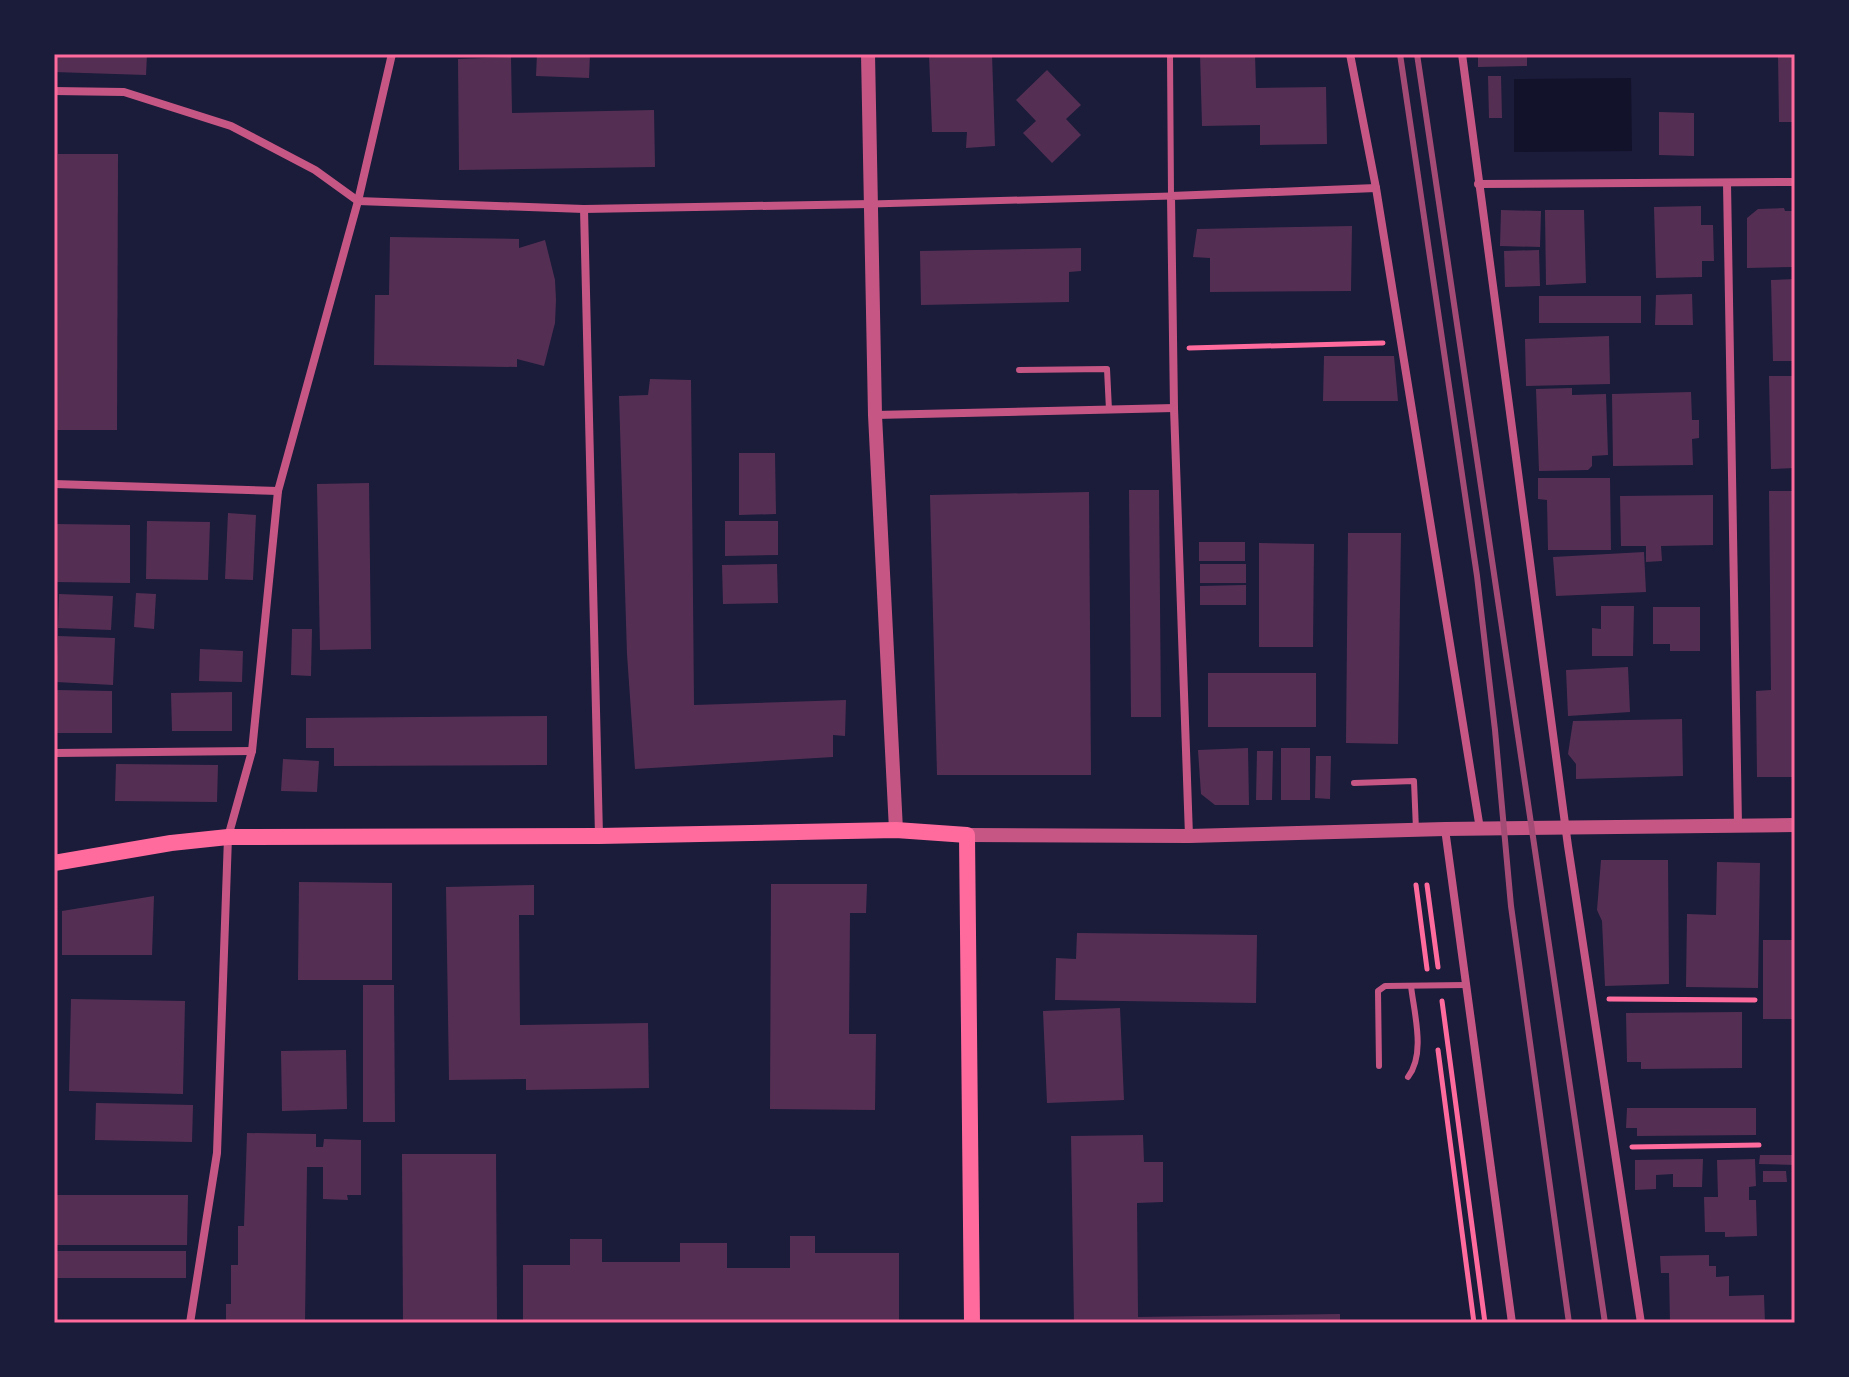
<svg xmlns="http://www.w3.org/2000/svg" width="1849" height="1377" viewBox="0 0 1849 1377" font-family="'IBM Plex Sans',sans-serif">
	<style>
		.water { fill: #12122b }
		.building { fill: #542f53 }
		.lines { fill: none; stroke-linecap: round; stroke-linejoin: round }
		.path { stroke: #ff6b9d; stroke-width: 5 }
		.service { stroke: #c65784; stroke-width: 6 }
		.pedestrian { stroke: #c65784; stroke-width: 7 }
		.minor { stroke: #c65784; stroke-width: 8 }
		.tertiary { stroke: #c65784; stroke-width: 14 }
		.secondary { stroke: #ff6b9d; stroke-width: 16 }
		.rail { stroke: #a44b75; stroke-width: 6 }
		.neatline { fill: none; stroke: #ff6b9d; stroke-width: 3 }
	</style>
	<rect width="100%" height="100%" fill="#1b1b3a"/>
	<!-- water -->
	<path class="water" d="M1631,78L1632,151L1514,152V79Z"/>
	<!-- building -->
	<g class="building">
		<path d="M54,54H147L146,75L54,72Z"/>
		<path d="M537,54H590L589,78L536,76Z"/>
		<path d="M929,54H992L995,146L966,148L967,132H932Z"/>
		<path d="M1200,54H1255L1256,88L1326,87L1327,144L1260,145V125L1202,126Z"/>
		<path d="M1478,54H1527V66L1478,67Z"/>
		<path d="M1778,54H1795V122H1779Z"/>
		<path d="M511,57L512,113L654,110L655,167L459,170L458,59Z"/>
		<path d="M1047,70L1081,105L1066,119L1081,135L1052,163L1023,133L1036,121L1016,100Z"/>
		<path d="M1488,76H1501L1502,118H1489Z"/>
		<path d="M1659,112L1694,113V156L1659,155Z"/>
		<path d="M58,154H118L117,430H57Z"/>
		<path d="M1701,206V225H1713L1714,261H1702V277L1656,278L1654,207Z"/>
		<path d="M1784,208L1785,211H1795V267L1747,268V218L1758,209Z"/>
		<path d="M1501,210L1541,211L1540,247L1500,246Z"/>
		<path d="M1545,210H1584L1586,283L1546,285Z"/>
		<path d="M1352,226L1351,291L1210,292V258L1193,257L1197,229Z"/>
		<path d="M390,237L519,239V248L545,240L555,280L556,300L555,323L544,366L517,359V367L374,365L375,295H389Z"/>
		<path d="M1081,248V271L1069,272V302L921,305L920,251Z"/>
		<path d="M1539,250L1540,286L1505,287L1504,251Z"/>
		<path d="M1795,279V361H1773L1771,280Z"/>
		<path d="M1692,294L1693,325H1655L1656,295Z"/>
		<rect x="1539" y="296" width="102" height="27"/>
		<path d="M1609,336L1610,384L1526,386L1525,339Z"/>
		<path d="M1324,356H1394L1398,401H1323Z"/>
		<path d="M1769,376H1795V468L1771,469Z"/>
		<path d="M650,379L691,380L694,705L846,700L845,736L833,735V757L635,769L627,654L619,396L648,395Z"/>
		<path d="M1572,388V395L1606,394L1608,455L1592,456V466L1588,470L1539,471L1536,389Z"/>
		<path d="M1691,392L1692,420H1699V438L1692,439L1693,465L1613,466L1612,394Z"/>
		<path d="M739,453H775L776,514L739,515Z"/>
		<path d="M1538,478H1610L1611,550H1548L1547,500L1538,499Z"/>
		<path d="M369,483L371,649L320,650L317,484Z"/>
		<path d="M1129,490H1159L1161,717H1131Z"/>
		<path d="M1769,491H1795V777H1757L1756,691L1771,690Z"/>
		<path d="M1089,492L1091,775H937L930,495Z"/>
		<path d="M1713,495V545L1661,546L1662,561L1646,562V546H1621L1620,496Z"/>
		<path d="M228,513L256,515L253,580L225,579Z"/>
		<path d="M147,521L210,522L208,580L146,579Z"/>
		<path d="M725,521H778V555L725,556Z"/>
		<path d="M54,524L130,525V583L54,582Z"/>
		<path d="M1348,533H1401L1398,744L1346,743Z"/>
		<rect x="1199" y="542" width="46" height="19"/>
		<path d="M1259,543L1314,544L1313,647H1259Z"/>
		<path d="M1644,552L1646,592L1556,596L1553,557Z"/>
		<path d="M777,564L778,603L723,604L722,565Z"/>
		<rect x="1200" y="564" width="46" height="19"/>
		<path d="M1246,585V605H1200V586Z"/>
		<path d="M136,593L156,594L154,629L134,627Z"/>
		<path d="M59,594L113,596L111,630L58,628Z"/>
		<path d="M1601,606H1634L1633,656H1592V628L1601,629Z"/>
		<path d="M1653,607H1700V651H1670V644H1653Z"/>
		<path d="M292,629H312L311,676L291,675Z"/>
		<path d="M58,636L115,638L113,685L56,682Z"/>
		<path d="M200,649L243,651L242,682L199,681Z"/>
		<path d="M1628,667L1630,712L1568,716L1566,670Z"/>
		<rect x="1208" y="673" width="108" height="54"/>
		<path d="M56,690L112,691V733H56Z"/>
		<path d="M232,692V731H172L171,693Z"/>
		<path d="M547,716V765L334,766V748H306V718Z"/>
		<path d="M1682,719L1683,776L1576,779V764L1568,754L1573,721Z"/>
		<path d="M1248,748L1249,805H1215L1201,794L1198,750Z"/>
		<rect x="1281" y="748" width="29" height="52"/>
		<path d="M1257,751H1273L1272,800H1256Z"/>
		<path d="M1316,756H1331L1330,799L1315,798Z"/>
		<path d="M283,759L319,761L317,792L281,791Z"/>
		<path d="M116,764L218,765L217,802L115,801Z"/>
		<path d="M1601,860H1668L1669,984L1605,986L1602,921L1597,910Z"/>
		<path d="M1717,862L1760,863L1758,988L1686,987L1687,914L1716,915Z"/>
		<path d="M299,882L392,883V980H298Z"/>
		<path d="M771,884H867L866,913H850L849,1034H876L875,1110L770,1109Z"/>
		<path d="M534,885V915H519L520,1025L648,1023L649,1088L526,1090V1079L449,1080L446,887Z"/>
		<path d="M154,896L152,955H62V911Z"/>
		<path d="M1077,933L1257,935L1256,1003L1055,1000L1056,958L1076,959Z"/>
		<rect x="1763" y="940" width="32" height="79"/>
		<path d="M363,985H394L395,1122H363Z"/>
		<path d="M71,999L185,1001L183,1094L69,1091Z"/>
		<path d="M1120,1008L1124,1100L1047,1103L1043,1011Z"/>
		<path d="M1742,1012V1068L1641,1069V1062H1627L1626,1013Z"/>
		<path d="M346,1050L347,1109L282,1111L281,1051Z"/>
		<path d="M96,1103L193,1105L192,1142L95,1140Z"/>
		<path d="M1627,1108H1756V1135L1637,1136V1128H1626Z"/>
		<path d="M247,1133L316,1134V1147H323L324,1139L361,1140V1195H347L348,1200L323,1199V1167H307L305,1323H226V1304H231V1265H238V1226H244Z"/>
		<path d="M1143,1135L1144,1162H1163V1202L1137,1203L1138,1317L1340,1314V1323H1074L1071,1136Z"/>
		<path d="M402,1154H496L497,1323H403Z"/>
		<path d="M1760,1155H1795V1165L1759,1164Z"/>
		<path d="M1703,1159L1702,1187H1673V1174L1656,1175V1189L1635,1190V1160Z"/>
		<path d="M1755,1159L1756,1186L1749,1187V1200H1756L1757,1236L1725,1237V1232H1705L1704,1197H1718L1717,1160Z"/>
		<path d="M1763,1171H1786L1787,1182H1763Z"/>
		<path d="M56,1195H188L187,1245H56Z"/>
		<path d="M790,1236H815V1253H899V1323H523V1265H570V1239H602V1262H680V1243H727V1268H790Z"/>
		<rect x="54" y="1251" width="132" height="27"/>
		<path d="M1709,1255V1266H1716V1277L1729,1276V1296L1764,1295L1765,1323H1670L1669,1273H1661L1660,1256Z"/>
	</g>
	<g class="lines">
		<!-- path -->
		<g class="path">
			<path d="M1189,348L1383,343"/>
			<path d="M1416,885L1427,969"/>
			<path d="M1427,885L1438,967"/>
			<path d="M1609,999L1755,1000"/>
			<path d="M1442,1001L1485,1323"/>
			<path d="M1438,1050L1474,1323"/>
			<path d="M1632,1147L1759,1145"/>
		</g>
		<!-- service -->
		<g class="service">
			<path d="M1170,54L1171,196"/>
			<path d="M1019,370L1107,369L1109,410"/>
			<path d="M1354,783L1414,781L1416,830"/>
			<path d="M1379,1066L1378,991L1385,986L1466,985"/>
			<path d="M1408,1077C1426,1054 1414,1013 1411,986"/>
		</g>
		<!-- pedestrian -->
		<path class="pedestrian" d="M871,204L1171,196"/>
		<!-- minor -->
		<g class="minor">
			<path d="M1350,54L1376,188L1480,829"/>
			<path d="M1462,54L1568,846L1641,1323"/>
			<path d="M54,91L124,92L231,126L315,170L358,201L584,209L871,204"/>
			<path d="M1727,183L1738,826"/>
			<path d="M1478,184L1795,182"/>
			<path d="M584,209L599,836"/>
			<path d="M875,415L1174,408"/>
			<path d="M54,484L278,491"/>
			<path d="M54,753L252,751"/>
			<path d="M1445,829L1512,1323"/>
			<path d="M1189,836L1174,408L1171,196L1376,188"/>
			<path d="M190,1323L217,1153L228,837L252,751L278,491L358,201L392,54"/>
		</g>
		<!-- tertiary -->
		<g class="tertiary">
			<path d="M868,54L875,415L896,830"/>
			<path d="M967,835L1189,836L1445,829L1795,825"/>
		</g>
		<!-- secondary -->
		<path class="secondary" d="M54,863L171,843L228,837L599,836L896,830L967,835L972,1323"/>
		<!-- rail -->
		<g class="rail">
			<path d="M1400,54L1477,576L1495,730L1511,906L1569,1323"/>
			<path d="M1417,54L1605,1323"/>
		</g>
	</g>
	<!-- border -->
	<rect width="1849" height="1377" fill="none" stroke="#1b1b3a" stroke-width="112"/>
	<rect x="56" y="56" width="1737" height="1265" class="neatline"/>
</svg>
